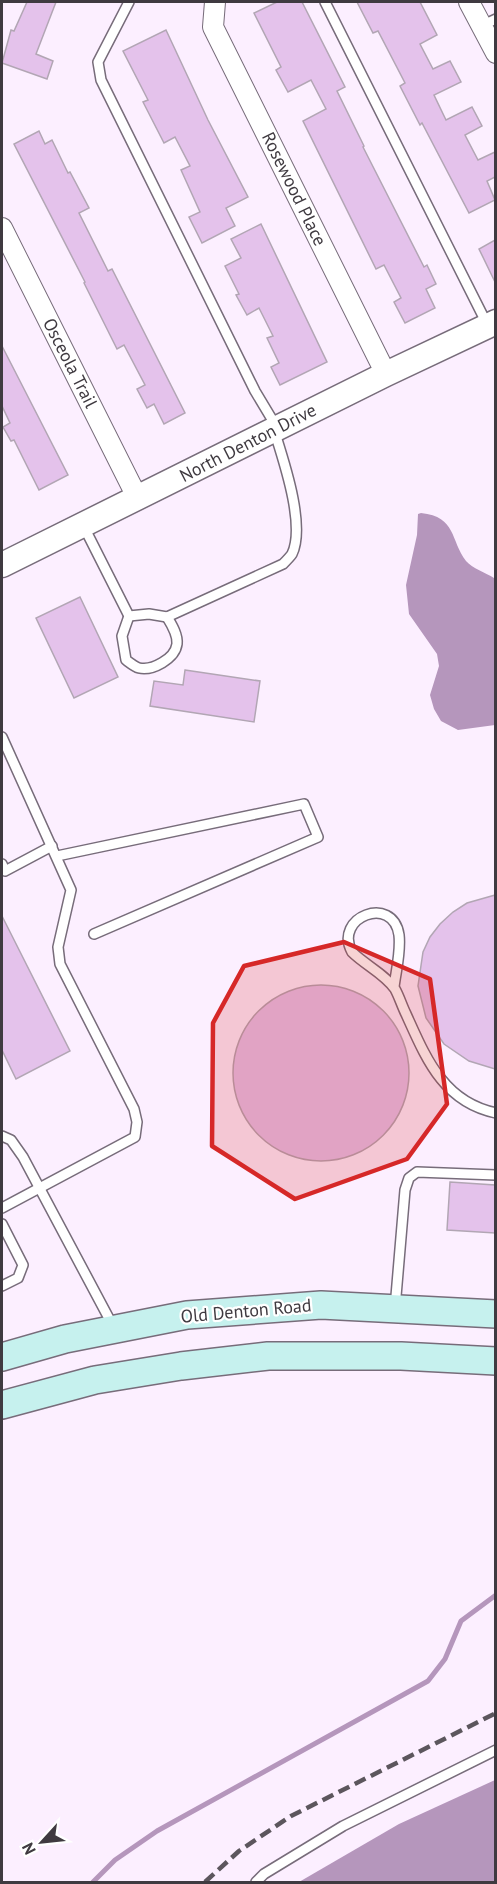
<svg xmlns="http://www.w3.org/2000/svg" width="497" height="1884" viewBox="0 0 497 1884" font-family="'PT Sans',sans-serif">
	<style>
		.water { fill: #b596bc }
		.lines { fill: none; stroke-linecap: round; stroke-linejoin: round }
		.stream { stroke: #b596bc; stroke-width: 5 }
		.building { fill: #e4c2eb; stroke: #b2a6b4; stroke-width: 1.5 }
		.service-casing { stroke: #776c7a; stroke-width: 12 }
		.minor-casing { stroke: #776c7a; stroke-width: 22 }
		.tertiary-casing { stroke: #776c7a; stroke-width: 27 }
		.secondary-casing { stroke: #776c7a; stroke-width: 30 }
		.service { stroke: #fff; stroke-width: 9 }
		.minor { stroke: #fff; stroke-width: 20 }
		.tertiary { stroke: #fff; stroke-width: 24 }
		.secondary { stroke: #c6f1ee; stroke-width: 27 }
		.rail { stroke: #5c565d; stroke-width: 4.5; stroke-dasharray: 12 6; stroke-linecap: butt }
		.marked { fill: #d62828; fill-opacity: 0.2; stroke: #d62828; stroke-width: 4.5; stroke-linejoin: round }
		.labels { text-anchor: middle; stroke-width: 4.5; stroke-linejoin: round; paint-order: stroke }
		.street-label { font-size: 18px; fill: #3f3a40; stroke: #fff }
	</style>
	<rect width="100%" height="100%" fill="#fcefff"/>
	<!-- water -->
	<g class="water">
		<path d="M421,513C457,517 450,540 466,561C472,568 486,573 494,578L495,581V725L458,730L441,721L434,709L430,695L439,666L437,654L409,614L406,585L417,535L418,514Z"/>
		<path d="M495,1780V1882H299L399,1824Z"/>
	</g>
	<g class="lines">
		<!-- stream -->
		<path class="stream" d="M93,1882L115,1860L157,1831L428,1681L445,1659L461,1621L496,1595"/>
	</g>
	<!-- building -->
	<g class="building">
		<path d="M27,2H56L36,54L53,61L47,79L2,63L11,30L14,31Z"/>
		<path d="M277,2H302L345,87L337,91L364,146L363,147L424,267L427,265L436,284L426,289L435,308L405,323L394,302L401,298L384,265L376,269L303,121L326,109L311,80L288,92L276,70L281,67L254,13Z"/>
		<path d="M357,2H420L437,35L420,44L433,69L450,61L461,82L434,95L446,120L472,107L482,126L465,135L478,160L495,152V177L487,181L495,200L469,213L422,123L420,125L400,86L405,83L378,31L373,33Z"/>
		<path d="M166,30L208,120L248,197L226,208L235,226L202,243L189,217L200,212L181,170L190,166L175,137L164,143L143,102L148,100L123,51Z"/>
		<path d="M39,131L45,144L52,140L68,173L70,172L89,208L79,213L108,271L112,269L185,413L164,424L154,404L147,408L137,389L145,385L124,345L117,349L84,283L85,282L14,144Z"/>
		<path d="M261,224L327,362L280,385L271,367L279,363L267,338L273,336L259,308L247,315L236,295L239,294L225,266L241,258L231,239Z"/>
		<path d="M495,240V282L479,249Z"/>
		<path d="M2,346L68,475L39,490L14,440L11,441L3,427L10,423L2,406Z"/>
		<path d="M80,597L118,677L74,698L36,618Z"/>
		<path d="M185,670L260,681L254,722L150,706L154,681L183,685Z"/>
		<path d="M495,895V1069L469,1061L444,1044L426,1018L418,986L423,952L430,937L440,924L453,912L467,903Z"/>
		<path d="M2,916L70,1051L16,1079L2,1050Z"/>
		<circle cx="321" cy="1073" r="88"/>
		<path d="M450,1182L495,1185V1233L447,1230Z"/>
	</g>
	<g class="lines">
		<!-- service casing -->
		<g class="service-casing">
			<g id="service">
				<path d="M129,2L98,62L101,80L255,391L276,426"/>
				<path d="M325,2L487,324"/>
				<path d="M481,26L496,19"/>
				<path d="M83,525L129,616L149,614L167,617L283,564C286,561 290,557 292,554C306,525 283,459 274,430"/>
				<path d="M129,616L122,636L126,660C130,663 135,667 139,668C152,671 175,659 177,644C178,635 172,625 167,617"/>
				<path d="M2,737L71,890L58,947L60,964L134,1109L137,1122L135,1137L2,1208"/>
				<path d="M57,856L304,804L318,837L94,934"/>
				<path d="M2,864L5,871L52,846"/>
				<path d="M394,987C396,971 401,952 399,935C393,894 333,917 352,952C365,965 385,974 395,989C399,996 402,1006 406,1014C426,1058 443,1102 496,1113"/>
				<path d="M2,1136L11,1140L23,1157L113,1326"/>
				<path d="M2,1224L23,1265L18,1278L2,1286"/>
				<path d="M395,1308L405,1190L409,1178L417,1172L496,1175"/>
				<path d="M256,1882L264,1874L343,1826L496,1750"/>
			</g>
		</g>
		<!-- minor casing -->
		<g class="minor-casing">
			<g id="minor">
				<path d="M215,2L213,27L386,374"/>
				<path d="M469,2L496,53"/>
				<path d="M2,228L138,499"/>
			</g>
		</g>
		<!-- tertiary casing -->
		<g class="tertiary-casing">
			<path id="tertiary" d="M2,565L386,374L496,322"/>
		</g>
		<!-- secondary casing -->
		<g class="secondary-casing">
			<g id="secondary">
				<path d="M2,1357L65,1339L187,1315L321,1305L496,1314"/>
				<path d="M2,1405L95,1380L181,1366L268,1356H401L496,1361"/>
			</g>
		</g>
		<!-- service -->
		<use href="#service" class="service"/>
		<!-- minor -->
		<use href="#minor" class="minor"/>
		<!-- tertiary -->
		<use href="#tertiary" class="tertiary"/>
		<!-- secondary -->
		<use href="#secondary" class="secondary"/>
		<!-- rail -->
		<path class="rail" d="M205,1882L239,1851L291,1816L496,1713"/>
	</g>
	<!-- marked area -->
	<path class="marked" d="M344,942L430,979L447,1104L407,1159L295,1199L212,1146L213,1023L244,966Z"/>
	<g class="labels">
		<!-- street labels -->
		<g class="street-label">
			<text transform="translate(294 189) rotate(64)" y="6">Rosewood Place</text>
			<text transform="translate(70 363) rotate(63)" y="6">Osceola Trail</text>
			<text transform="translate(248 443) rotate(-27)" y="6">North Denton Drive</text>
			<text transform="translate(246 1311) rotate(-5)" y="6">Old Denton Road</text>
		</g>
	</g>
	<!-- border -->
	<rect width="497" height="1884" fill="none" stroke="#3f3a40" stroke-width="6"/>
	<!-- north arrow -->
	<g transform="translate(42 1842) rotate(243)" stroke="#ffffff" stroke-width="4.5" paint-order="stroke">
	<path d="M0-4.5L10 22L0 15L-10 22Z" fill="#3f3a40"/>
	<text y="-9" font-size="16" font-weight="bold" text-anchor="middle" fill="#3f3a40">N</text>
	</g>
</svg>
